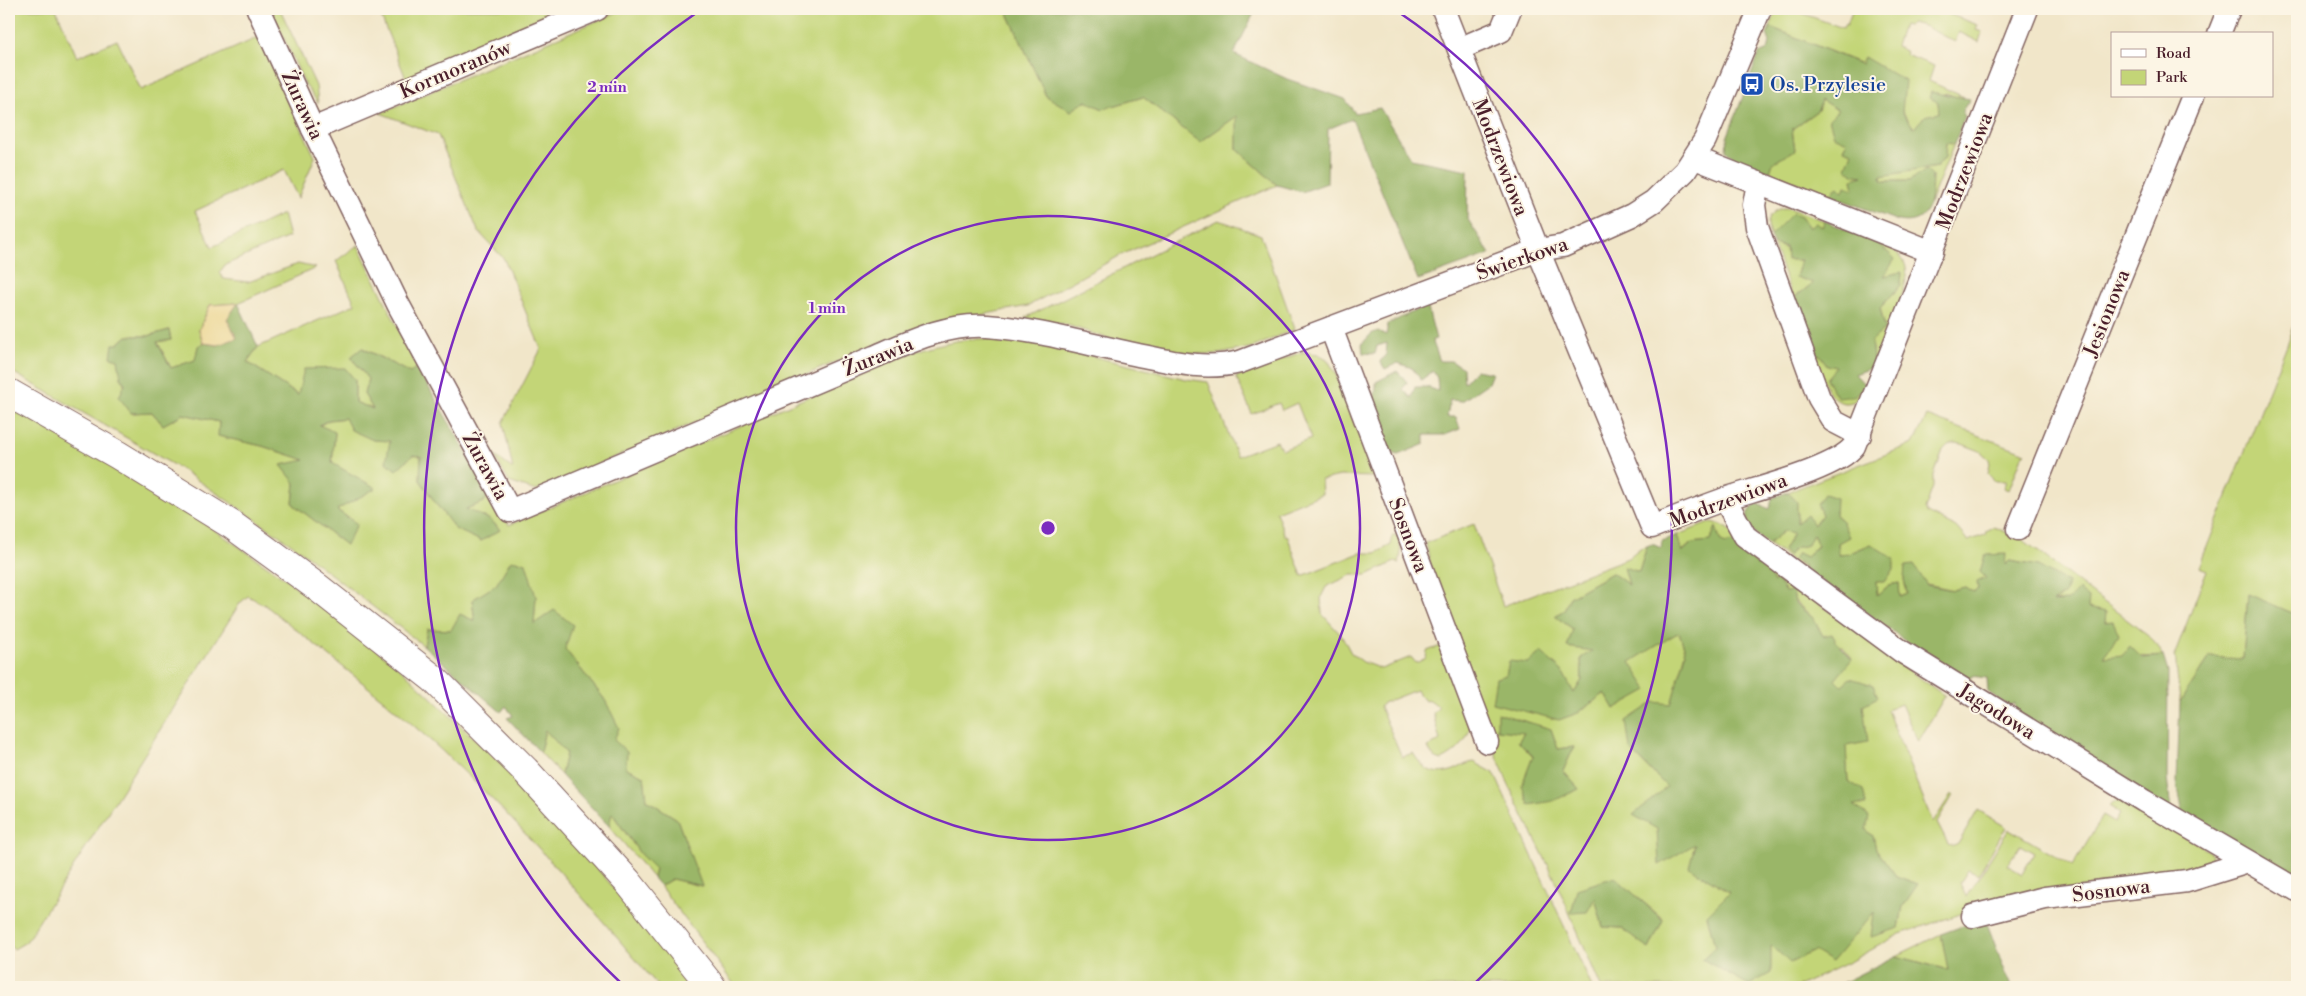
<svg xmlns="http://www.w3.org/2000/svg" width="2306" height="996" viewBox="0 0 2306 996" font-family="'Libre Bodoni',serif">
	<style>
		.green { fill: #c3d577; stroke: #867a51; fill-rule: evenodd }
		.forest { fill: #9ab668; stroke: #726a4a }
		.sand { fill: #eeda9e; stroke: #9c7c64 }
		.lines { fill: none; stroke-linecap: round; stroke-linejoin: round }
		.minor-casing { stroke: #846562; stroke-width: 25 }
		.secondary-casing { stroke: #846562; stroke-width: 30 }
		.minor { stroke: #fff; stroke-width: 22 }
		.secondary { stroke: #fff; stroke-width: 28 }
		.ring { fill: none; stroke: #7b2cbf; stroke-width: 2.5 }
		.labels { text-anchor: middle; stroke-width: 4; stroke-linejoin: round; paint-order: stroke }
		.street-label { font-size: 20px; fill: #4a1f2b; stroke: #fcf5e5 }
		.transit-label { font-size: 20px; fill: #164399; stroke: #fcf5e5; text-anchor: start }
		.centre { fill: #7b2cbf; stroke: #fcf5e5; stroke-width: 2.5 }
		.ring-label { font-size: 15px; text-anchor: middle; font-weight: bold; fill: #7b2cbf; stroke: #fcf5e5; stroke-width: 4; stroke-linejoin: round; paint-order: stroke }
	</style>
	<rect width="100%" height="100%" fill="#fcf5e5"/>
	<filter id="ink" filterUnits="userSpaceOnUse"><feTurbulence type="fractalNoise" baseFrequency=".02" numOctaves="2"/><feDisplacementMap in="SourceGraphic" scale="10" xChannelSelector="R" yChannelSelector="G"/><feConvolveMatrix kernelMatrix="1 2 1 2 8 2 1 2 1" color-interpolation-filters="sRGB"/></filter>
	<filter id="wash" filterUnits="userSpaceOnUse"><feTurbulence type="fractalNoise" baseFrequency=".0096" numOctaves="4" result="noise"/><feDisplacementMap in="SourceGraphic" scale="20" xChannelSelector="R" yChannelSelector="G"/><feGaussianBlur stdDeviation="1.12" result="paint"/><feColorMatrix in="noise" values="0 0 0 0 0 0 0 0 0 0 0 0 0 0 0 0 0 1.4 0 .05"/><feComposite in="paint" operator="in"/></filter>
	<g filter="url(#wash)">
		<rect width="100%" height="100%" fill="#f1e6c9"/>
		<!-- green -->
		<g class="green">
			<path d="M9,9H56L77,57L117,40L141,90L259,37L315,157L298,198L284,170L195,211L212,247L283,214L289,237L225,265L219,273L224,279L248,282L298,264L316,268L238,303L210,305L199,329L203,343L198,346L196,360L171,368L157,341L171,340L169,330L148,336H127L118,344C118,369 126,389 131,413L152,412L163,425L183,414L219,422V436L262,446L306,460L295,483L293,504L346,545L357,524L337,510L332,463L335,433L319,426L329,420L346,418L373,440H390L413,455L421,456L420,480L437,505L455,528L481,541L500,530L491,520L465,509L484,502L490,493L509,525L913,352C957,338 979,336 1024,342L1025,340L1186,379L1208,382L1237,456L1277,441L1282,450L1311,439L1297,403L1282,410L1279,403L1252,414L1236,377L1302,352L1318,354L1327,359L1335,372L1375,477L1340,476L1321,480L1322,494L1276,512L1285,536L1287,535L1302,576L1360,553H1376L1391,545L1393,535L1398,536L1401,552L1399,564L1397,561L1367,575H1351L1326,587L1321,597L1322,614L1342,636L1351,653L1363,662L1381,669L1411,657L1416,663L1426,658L1427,651L1441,646L1471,724C1467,742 1458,752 1442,760C1434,758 1431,755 1428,747L1440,741L1433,713L1439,707L1430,700L1425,701L1416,690L1383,703L1380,707L1402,757L1413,753C1424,770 1433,777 1454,770C1461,767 1466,763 1474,762L1494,773L1592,987H736L660,886L672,879L701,886L677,819L647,800L644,776L626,768L613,740L605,700L565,649L534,624L536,597L511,560L497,585L472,600L475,622L451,630L427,629L424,646L293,545L184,471L9,370Z"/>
			<path d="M271,9H280L316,86L318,103L304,83Z"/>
			<path d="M378,9H575L407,81Z"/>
			<path d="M625,9H1006L1046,96L1086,101L1103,109L1143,97L1200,142L1238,115L1237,149L1277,185L1121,255L1028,306L917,327L536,491L509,482L494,455L513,469L503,423L541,349L504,259L478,231L438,135L380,113Z"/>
			<path d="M1777,9H1790L1843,28L1845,24L1847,25L1853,9H1935L1978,25L1976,30L1982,32L1979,42L1959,32L1955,42L1924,26L1912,23L1907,26L1903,25L1896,46L1907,52L1906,55L1934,66L1929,81L1964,97L1961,99L1946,93L1938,102L1939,113L1914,128L1864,57L1862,64L1770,27Z"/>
			<path d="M1820,99L1838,110L1848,142L1865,176L1855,190L1843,193L1838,187L1829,195L1770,172L1773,163L1795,150L1792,129L1818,110Z"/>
			<path d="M1946,143L1954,144L1930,203L1932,176L1909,181H1882L1881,175L1937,167L1945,157Z"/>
			<path d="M1782,208H1789L1825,221L1822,227L1809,228L1801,216L1770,236C1766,222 1767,214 1782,208Z"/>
			<path d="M1219,220L1261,235L1295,329L1254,347L1218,354H1187L1119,342L1064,324L1025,318Z"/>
			<path d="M1877,242C1889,247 1902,253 1906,267C1911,285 1882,347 1874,367L1871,341L1885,329L1880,308L1901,285L1902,273L1884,276Z"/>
			<path d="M1773,244C1797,250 1802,263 1813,283L1793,299Z"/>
			<path d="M358,245L417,367L410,373L363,348L351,357L368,379L364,394L374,410L355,402V380L298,395L247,362L258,347L355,304L336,261Z"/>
			<path d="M2297,319V615L2248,595L2243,660L2210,657L2180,702L2175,654L2207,570L2199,567Z"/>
			<path d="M1814,353L1820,355L1866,386L1860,398C1830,418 1821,373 1814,353Z"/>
			<path d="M9,407L165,496L286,579L401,669L543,804L697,987H659C594,911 529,832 455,763C395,706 330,657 265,605L248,596L240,603L26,942L14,949L9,946Z"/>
			<path d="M1927,416L2026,453L2022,456L2009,490L2003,488L2006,481H1995L1988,474L1990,464L1989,459L1980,451L1962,444L1955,443L1948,445L1943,450L1933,478V487L1925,509L1927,513L1956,527L1968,541L1985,535L1986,531L1994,527L2022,539L2152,639L2163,656C2141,658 2124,654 2102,658L2104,622C2086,607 2076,600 2051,602L2038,566L2010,561L2005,566V554L1978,589L1972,592L1965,587L1954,590L1904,579L1907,594L1900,598L1899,583L1889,585L1877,596L1871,544L1848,554L1839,555L1838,543L1842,521L1835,515H1822L1814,525L1797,523L1788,492L1913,444Z"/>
			<path d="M1712,522C1734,526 1753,552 1770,565C1827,610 1886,654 1945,696L1918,742L1901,704L1887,710L1933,823L1951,794L1953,795L1937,823L1948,844L1954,846L1958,844L1978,810L2006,827L1978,875L1968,870L1960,883L1966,897L2009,829L2073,866L2103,816L2115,823L2120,813L2109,806L2111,803L2120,800L2209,850L2212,855L2211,862L2206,866L1994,903L1900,934L1851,961L1797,987H1601L1554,877L1511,790L1491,742L1432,572L1426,543L1474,524L1503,606L1628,558L1640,548L1647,546L1639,572L1624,567L1630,586L1612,573L1570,597L1564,610L1555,616L1573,629L1593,651L1581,658L1582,680L1574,694L1562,671L1578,713L1605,693L1614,709L1629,662L1679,632L1686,653L1671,705L1630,749L1667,787L1695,843L1690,867L1730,892L1707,915L1771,945L1875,911L1899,928L1903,906L1917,884L1896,876L1876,849L1873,836L1866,830L1853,804L1848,781L1841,686L1834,680L1852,658L1843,647L1823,636L1813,618L1785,592L1777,579L1774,584L1766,565H1757L1732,542L1725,544L1720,540L1716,528L1710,541L1692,543L1681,552L1677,535ZM1497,713L1551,729L1558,749L1574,747L1563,771L1579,789L1522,785L1533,757L1518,742L1524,733ZM2020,845L2034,853L2022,874L2007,865ZM1614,877L1663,919L1649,949L1622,928L1603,927L1595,897Z"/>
			<path d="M1784,531L1793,533L1788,556L1794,548L1812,533L1818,545L1806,557L1794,559L1804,565V569L1768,544Z"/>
			<path d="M545,729L566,753L561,775L540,752Z"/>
			<path d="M611,812L641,855L655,869L653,878L609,826Z"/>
			<path d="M1941,934L1949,970L1896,956Z"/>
		</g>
		<!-- forest -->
		<g class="forest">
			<path d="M1006,9H1256L1234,54L1287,79L1345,99L1355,113L1380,108L1411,159L1468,170L1467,218L1490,254L1418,280L1352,119L1328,129L1327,183L1302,192L1277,185L1237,149V116L1200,142L1143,97L1103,109L1086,101L1071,111L1046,96Z"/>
			<path d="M1770,27L1861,64L1864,57L1905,81L1902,112L1914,128L1925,116L1939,113L1938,102L1929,98L1931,92L1970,99L1962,111L1965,117L1954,144L1946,143L1945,157L1937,167L1881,176L1882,181H1909L1926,170L1932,176C1931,199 1931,227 1898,221L1829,195L1838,187L1843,192L1845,186L1854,189L1852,179L1863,176L1855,175L1846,168L1852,152L1844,149L1847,142L1834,136L1829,119L1838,110L1821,100L1818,110L1792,129L1795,150L1773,163L1770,172L1737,160L1726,151L1727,138L1759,54L1768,50L1770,42L1767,34Z"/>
			<path d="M1793,213L1801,216L1809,228L1816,223L1822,227L1825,221L1877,242L1895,259L1884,276L1902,272L1901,285L1880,308L1885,329L1871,341L1874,367L1855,374L1866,386L1854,396L1838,398L1826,379L1836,367L1827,365L1820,355L1814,353L1793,299L1813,283L1796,277L1801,260H1787L1786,247L1773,244L1770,236Z"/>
			<path d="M238,303L258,347L247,362L298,395L304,369L345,368L355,380V402L373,409L364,394L368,379L351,357L362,348L410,373L417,367L490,493L484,502L466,509L491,520L500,530L481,541L455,529L437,505L420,480L421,456L413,455L396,470L386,462L390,441L373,440L351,430L345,418L329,420L319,425L335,432L332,463L376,488L337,510L357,524L346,545L293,504L295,483L281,465L305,460L262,446L218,436L219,422L183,414L163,425L152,412L131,413L119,397L125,384L121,378L118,359L111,357L113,344H118L127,336H148L169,330L171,340L157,342L171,368L195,360L198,346L203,343L218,345L226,319Z"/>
			<path d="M1427,305L1436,339L1432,340L1440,361H1451L1463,368L1464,383L1475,370L1492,373L1488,383L1462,401L1450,400L1447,417H1456L1460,429L1445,435H1425V444L1398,455L1390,452L1384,458L1367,412C1372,402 1377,394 1376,382L1397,371L1407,382L1403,389L1411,398L1415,387H1427L1438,391L1437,378L1433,371L1421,380L1412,368L1398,363L1385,369L1380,361L1386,356L1387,343L1377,346L1375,354L1363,353L1362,344L1371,334L1378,331L1386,335L1388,324Z"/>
			<path d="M1788,492L1797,502V523L1807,514L1814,525L1822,515L1817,504L1824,494L1836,498L1835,515L1842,521L1849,537L1838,543L1839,555L1848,554L1871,544L1894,559V569L1885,582H1876L1877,596L1889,585L1899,583L1900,597L1907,594L1904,579L1905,566L1914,565L1927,585L1953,590L1965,587L1973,592L1978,589L1977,582L1986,578L1980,572L1985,555L2006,554L2005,565L2009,561L2038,566L2068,583L2065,594L2053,602L2067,601L2079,590L2089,598L2088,608L2106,612L2105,622L2113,621L2119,635L2103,657L2123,655L2130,646L2142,658L2163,656L2168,672L2167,779L2171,810L2015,712V703L2008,706L1988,692L1987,678L1972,676L1970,686L1804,569V565L1794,559L1798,553L1806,557L1818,546L1813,534L1808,545L1794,548L1788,556L1783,550L1793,533L1784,531L1768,544L1754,533L1747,521L1748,512L1757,504L1770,509L1772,498Z"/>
			<path d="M1716,527L1720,540L1725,544L1732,542L1757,565H1766L1772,569L1770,576L1774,583L1777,579L1785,592L1793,591L1795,603L1813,618L1823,636L1832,634L1836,641L1852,659L1835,680L1841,686L1850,678L1873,685L1878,697L1863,705L1868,742L1846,746L1848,781L1863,790L1866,805H1854L1869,817L1866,830L1873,836L1876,849L1896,876L1918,884L1903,906L1899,928L1871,937L1874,912L1832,962L1814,951L1790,963L1771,945V973L1749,985L1702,959L1715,947L1707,915L1730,892L1689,867L1695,844L1659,865L1657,829L1633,815L1667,787L1630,749L1626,721L1654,702L1671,704L1686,653L1679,632L1630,662L1648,690L1614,709L1605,693L1578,713L1559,720L1492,703L1496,678L1506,675L1509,661L1528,663L1541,652L1562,671L1574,693L1582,680L1581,658L1592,651L1567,647L1573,629L1555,616L1564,610L1570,597L1612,573L1629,585L1624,567L1639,572L1647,546L1652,544L1661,548L1662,541L1677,535L1682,552L1692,543L1710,541Z"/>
			<path d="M511,560L526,563L536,597L534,624L554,610L573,625L565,649L605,700L619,728L614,740L627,752L626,768L644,776L647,800L677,819L702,886L672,879L660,886L653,878L655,869L641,855L612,813L609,826L561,775L566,753L545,730L540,752L507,718L513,716L506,706L501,712L424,646L427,629L451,630L460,614L475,621L472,600L496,585Z"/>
			<path d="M2248,594L2297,615V877L2183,814L2177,782L2180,702L2210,657L2243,659Z"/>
			<path d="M1497,713L1551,729L1558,749L1574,747L1563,771L1579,789L1553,801L1529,805L1522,785L1533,756L1518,742L1524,733L1497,730Z"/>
			<path d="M1615,877L1663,920L1649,949L1622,928L1603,927L1595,898L1587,912L1571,913L1577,889Z"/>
			<path d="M1985,918L2011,987H1840L1842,983L1896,956L1948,970L1941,934Z"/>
		</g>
		<!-- sand -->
		<path class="sand" d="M238,303L227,319L237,338L218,345L203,343L199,330L210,305Z"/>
	</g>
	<g filter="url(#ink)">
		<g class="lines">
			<!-- minor casing -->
			<g class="minor-casing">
				<g id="minor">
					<path d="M258,9L313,129L398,304L510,511L874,357C909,342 948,323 987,326C1036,329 1094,346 1143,356C1176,363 1206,370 1240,362L1538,250L1563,246L1632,215L1654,201L1685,171L1705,140L1760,9"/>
					<path d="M1443,9L1538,250L1652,527C1677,517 1702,507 1728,498C1758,488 1836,469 1854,446L2027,9"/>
					<path d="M2219,34L2229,9"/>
					<path d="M1459,49L1501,31L1510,9"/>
					<path d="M313,129L597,9"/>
					<path d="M1695,158L1932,252"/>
					<path d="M1758,183L1754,205L1757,227L1819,398L1833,421L1860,435"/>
					<path d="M1331,328L1487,742"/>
					<path d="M1725,499L1745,536L1901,651L2144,801L2297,890"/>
					<path d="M2018,529L2193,96"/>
					<path d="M1973,916L2045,898L2187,881L2248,862"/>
				</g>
			</g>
			<!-- secondary casing -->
			<g class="secondary-casing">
				<path id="secondary" d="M9,393L118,455L232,525L317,587L434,679L525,770L628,882L712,987"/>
			</g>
			<!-- minor -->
			<use href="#minor" class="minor"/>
			<!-- secondary -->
			<use href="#secondary" class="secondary"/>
		</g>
	</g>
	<!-- distance rings -->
	<g class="ring">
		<circle cx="1048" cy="528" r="312"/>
		<path d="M622 984A624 624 0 0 1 699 11M1397 11A624 624 0 0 1 1474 984"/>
	</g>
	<!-- icons -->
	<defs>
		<g id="bus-square" transform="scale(1.25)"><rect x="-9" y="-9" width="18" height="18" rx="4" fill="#1a4fb4" stroke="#fcf5e5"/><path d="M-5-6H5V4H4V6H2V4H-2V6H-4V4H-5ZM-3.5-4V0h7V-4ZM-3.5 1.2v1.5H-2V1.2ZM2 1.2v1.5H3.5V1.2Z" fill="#fff"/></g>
	</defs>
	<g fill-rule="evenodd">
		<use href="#bus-square" x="1752" y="84"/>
	</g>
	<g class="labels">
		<!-- street labels -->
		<g class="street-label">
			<text transform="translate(455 69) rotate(-23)" y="7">Kormoranów</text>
			<text transform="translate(303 105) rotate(65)" y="7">Żurawia</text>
			<text transform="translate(1501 157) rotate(69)" y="7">Modrzewiowa</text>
			<text transform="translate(1964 171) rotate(-69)" y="7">Modrzewiowa</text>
			<text transform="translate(1522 258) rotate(-19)" y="7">Świerkowa</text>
			<text transform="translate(2106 313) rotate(-68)" y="7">Jesionowa</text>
			<text transform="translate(878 356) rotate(-22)" y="7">Żurawia</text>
			<text transform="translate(486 466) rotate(61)" y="7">Żurawia</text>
			<text transform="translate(1728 500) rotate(-20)" y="7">Modrzewiowa</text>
			<text transform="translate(1409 535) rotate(69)" y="7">Sosnowa</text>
			<text transform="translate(1997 711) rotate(32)" y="7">Jagodowa</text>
			<text transform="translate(2111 890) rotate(-7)" y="7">Sosnowa</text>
		</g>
		<!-- transit labels -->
		<g class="transit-label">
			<text x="1770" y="91">Os. Przylesie</text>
		</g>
	</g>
	<circle cx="1048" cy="528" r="8" class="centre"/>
	<g class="ring-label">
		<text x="607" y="92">2 min</text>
		<text x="827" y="313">1 min</text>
	</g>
	<!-- margin -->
	<rect width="2306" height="996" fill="none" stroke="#fcf5e5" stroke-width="30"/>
	<!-- legend -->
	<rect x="2111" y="32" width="162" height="65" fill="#fcf5e5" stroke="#b59f9b"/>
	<rect x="2121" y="49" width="25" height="8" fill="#ffffff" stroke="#b59f9b"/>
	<text x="2156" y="58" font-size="15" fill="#4a1f2b">Road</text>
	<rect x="2121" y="70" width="25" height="15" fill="#c3d577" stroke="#b59f9b"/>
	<text x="2156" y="82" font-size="15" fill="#4a1f2b">Park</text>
</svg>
